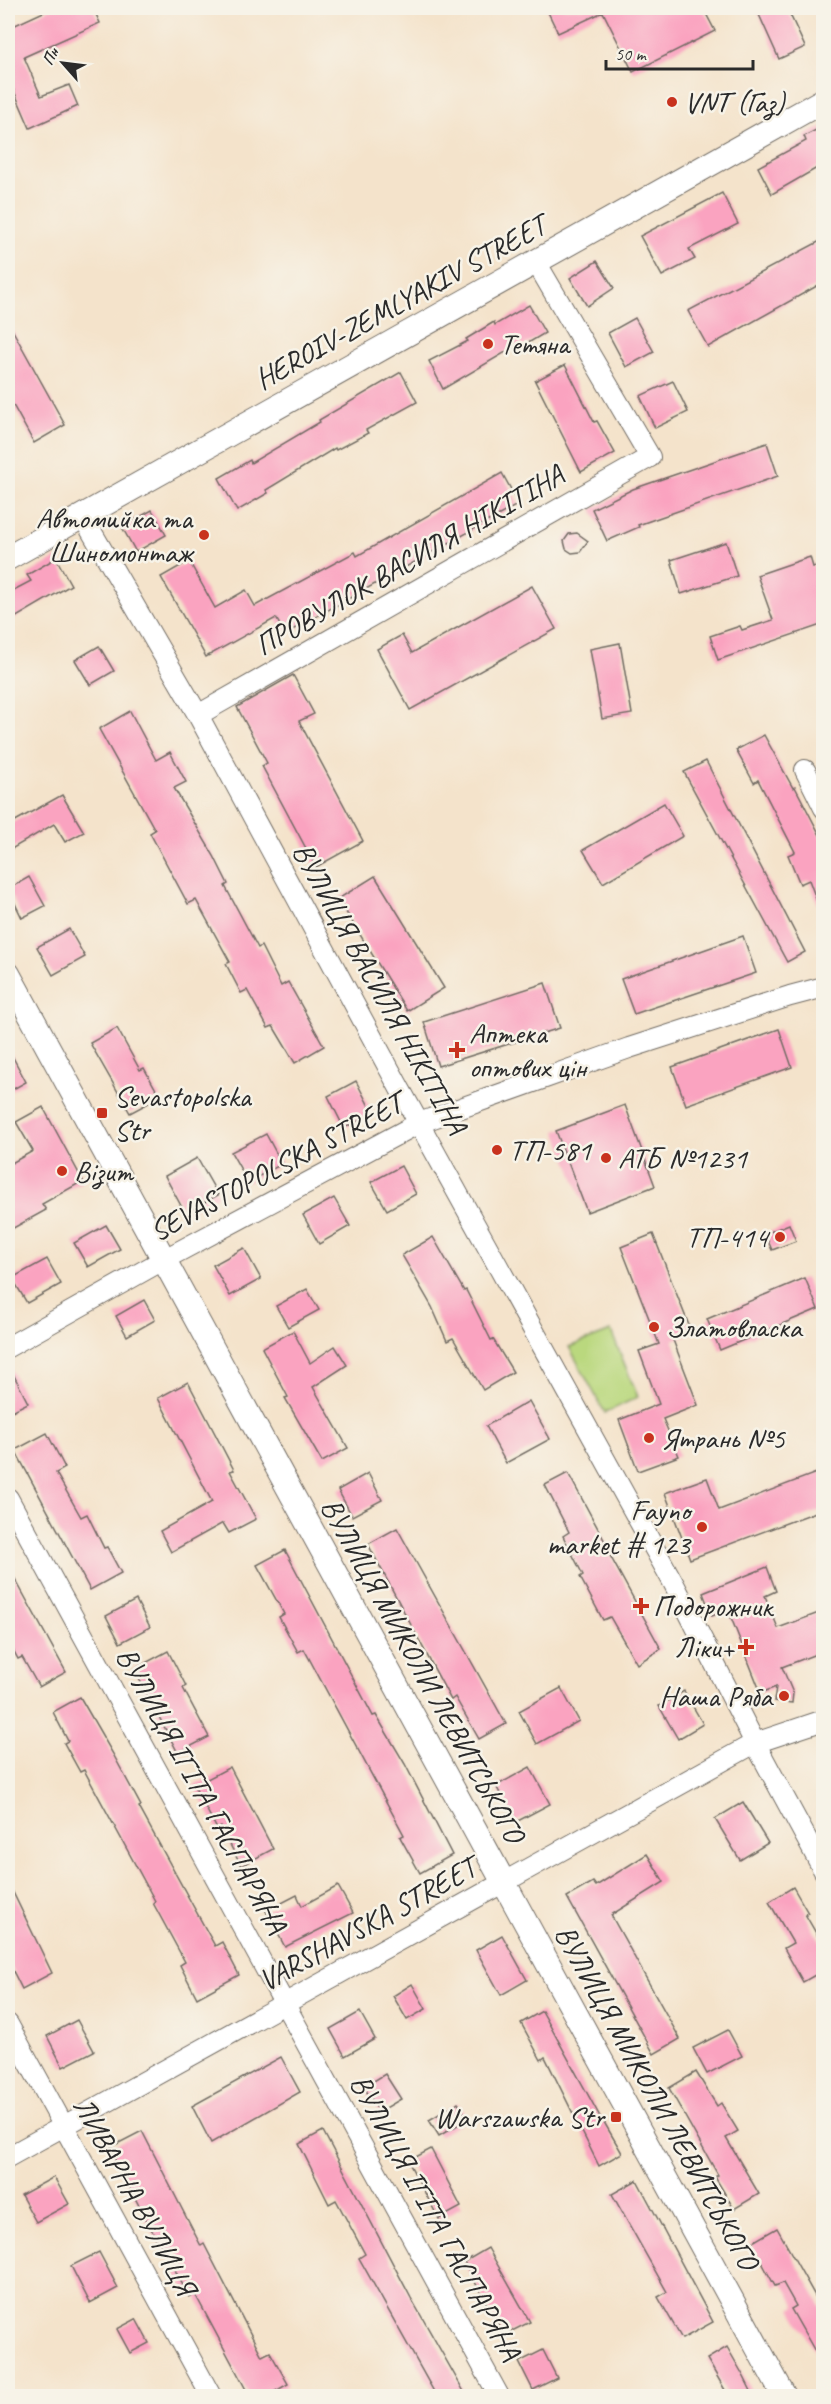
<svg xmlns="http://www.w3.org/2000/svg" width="831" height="2404" viewBox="0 0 831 2404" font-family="Caveat,sans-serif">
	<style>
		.green { fill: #bad87e; stroke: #728254; stroke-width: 1.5 }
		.building { fill: #faa3c0 }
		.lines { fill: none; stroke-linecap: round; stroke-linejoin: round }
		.minor-casing { stroke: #716b63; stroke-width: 22 }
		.major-casing { stroke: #716b63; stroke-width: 26 }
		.minor { stroke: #fff; stroke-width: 20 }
		.major { stroke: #fff; stroke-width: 24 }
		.poi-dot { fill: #c8321e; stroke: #f7f3e8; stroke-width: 2 }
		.labels { text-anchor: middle; stroke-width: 5; stroke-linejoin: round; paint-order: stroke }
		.poi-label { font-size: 30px; fill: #2b2b2b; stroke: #f7f3e8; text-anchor: start }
		.street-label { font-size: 30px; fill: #2b2b2b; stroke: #f7f3e8 }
	</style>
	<rect width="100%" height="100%" fill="#f7f3e8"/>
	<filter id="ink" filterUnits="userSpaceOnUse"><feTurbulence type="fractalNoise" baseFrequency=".0167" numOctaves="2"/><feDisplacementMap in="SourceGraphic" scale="12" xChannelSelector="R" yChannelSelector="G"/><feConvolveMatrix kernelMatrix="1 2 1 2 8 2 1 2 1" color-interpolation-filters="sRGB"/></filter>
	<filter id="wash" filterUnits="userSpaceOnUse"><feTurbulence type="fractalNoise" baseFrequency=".008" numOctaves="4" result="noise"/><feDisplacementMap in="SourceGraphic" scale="24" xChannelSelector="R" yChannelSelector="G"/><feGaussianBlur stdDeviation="1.35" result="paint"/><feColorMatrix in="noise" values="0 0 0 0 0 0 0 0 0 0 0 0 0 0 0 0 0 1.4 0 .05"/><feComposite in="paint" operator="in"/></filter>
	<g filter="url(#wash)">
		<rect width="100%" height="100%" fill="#f4e3cb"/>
		<!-- green -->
		<path class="green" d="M611,1331L638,1397L605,1413L569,1347Z"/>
		<g id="blocks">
			<!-- building -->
			<g class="building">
				<path d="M52,8H93L100,23L24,57L41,96L69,85L78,106L30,128L8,77V19L11,27Z"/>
				<path d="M546,8H703L715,31L633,72L603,12L558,33Z"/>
				<path d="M756,8H787L805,47L779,59Z"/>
				<path d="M824,126V164L772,194L758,167L806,141L804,136Z"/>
				<path d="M722,193L738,224L689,249L695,259L662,276L640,236Z"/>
				<path d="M824,239V282L708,347L688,311Z"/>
				<path d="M597,261L614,288L587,306L570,278Z"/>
				<path d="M529,305L545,333L523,346L521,343L443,389L429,361L468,341L466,339L494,322L495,325Z"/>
				<path d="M635,318L654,352L626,367L608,333Z"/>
				<path d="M8,322L65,425L34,443L8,396Z"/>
				<path d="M565,365L594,422L597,421L615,453L581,472L535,381Z"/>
				<path d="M401,372L417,402L366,430L368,433L336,450L335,448L266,490L268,493L237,511L219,478L250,460L251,463L320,422L319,420Z"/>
				<path d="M673,381L688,412L655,428L640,396Z"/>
				<path d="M767,443L778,476L638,525L639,527L607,541L592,509L633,489Z"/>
				<path d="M502,473L519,504L285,634L276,618L206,657L161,577L189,561L215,608L246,590L255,606L355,552L357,556Z"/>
				<path d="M152,510L166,535L136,552L122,527Z"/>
				<path d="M577,533L588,541L580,552L572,553L566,549L564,541L569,534Z"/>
				<path d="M726,542L737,576L681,594L671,560Z"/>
				<path d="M810,557L813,567L824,564V624L718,660L710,636L740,626L742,630L773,620L757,575Z"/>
				<path d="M56,558L71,585L8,622V593L31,581L27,575Z"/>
				<path d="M532,586L556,629L410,710L377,649L402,635L412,653Z"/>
				<path d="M620,643L632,714L602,719L590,649Z"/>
				<path d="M99,646L114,671L90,685L75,660Z"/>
				<path d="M293,675L314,714L299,721L363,841L316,867L262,766L267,763L237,707Z"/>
				<path d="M130,711L156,760L170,752L186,782L174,788L214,856L228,884L225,886L258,948L261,946L281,986L288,982L324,1046L295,1063L273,1026L268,1028L247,990L241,993L226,964L230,962L196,900L188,904L150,833L155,830L99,729Z"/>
				<path d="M764,735L793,788L795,787L824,843V915H822L809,880L800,884L788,855L795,852L758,780L754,783L736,750Z"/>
				<path d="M706,761L805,952L787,962L684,772Z"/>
				<path d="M62,795L84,832L65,842L54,824L8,851V825Z"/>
				<path d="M664,803L683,836L603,883L583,850Z"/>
				<path d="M375,876L444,988L407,1011L338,899Z"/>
				<path d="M29,877L45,906L22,918L8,889Z"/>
				<path d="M69,929L85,957L53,975L37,947Z"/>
				<path d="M743,936L756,973L634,1014L621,979Z"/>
				<path d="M545,983L560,1028L438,1066L424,1022Z"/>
				<path d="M117,1028L140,1070L144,1068L160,1097L130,1113L90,1043Z"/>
				<path d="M779,1029L792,1067L686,1105L672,1067Z"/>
				<path d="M8,1048L26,1082L8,1092Z"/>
				<path d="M356,1081L373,1114L344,1128L328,1096Z"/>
				<path d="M625,1105L655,1186L587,1212L556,1131Z"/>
				<path d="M43,1107L83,1181L42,1204L46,1210L8,1231V1165L33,1151L16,1122Z"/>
				<path d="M266,1134L282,1164L248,1182L231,1152Z"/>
				<path d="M197,1158L218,1195L185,1213L165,1176Z"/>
				<path d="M401,1166L416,1194L387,1210L371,1182Z"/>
				<path d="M334,1198L350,1226L319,1244L303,1215Z"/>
				<path d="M789,1224L796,1241L772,1250L765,1234Z"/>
				<path d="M106,1225L120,1249L88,1267L74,1243Z"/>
				<path d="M653,1234L692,1333L673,1340L698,1405L663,1419L679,1456L638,1471L619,1420L659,1404L639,1351L659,1344L621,1247Z"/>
				<path d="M433,1237L464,1291L466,1290L491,1340L493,1339L513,1372L483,1390L453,1338L447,1341L432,1307L402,1255Z"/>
				<path d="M244,1248L261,1279L230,1296L213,1265Z"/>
				<path d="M47,1259L61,1284L27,1303L12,1278Z"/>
				<path d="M805,1278L818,1309L720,1350L707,1319Z"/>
				<path d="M307,1289L319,1310L288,1327L276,1306Z"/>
				<path d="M144,1300L155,1320L127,1336L116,1316Z"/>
				<path d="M293,1331L310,1363L335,1346L347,1365L313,1387L348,1448L322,1462L285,1398L288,1397L262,1348Z"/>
				<path d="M8,1364L28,1403L8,1413Z"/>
				<path d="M188,1382L234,1470L230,1471L256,1519L229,1533L223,1523L171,1552L160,1531L212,1502L158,1398Z"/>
				<path d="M529,1401L550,1439L506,1463L486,1426Z"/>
				<path d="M47,1433L65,1468L56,1473L81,1517L87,1514L104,1548L107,1547L121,1573L90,1590L15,1450Z"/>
				<path d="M824,1470V1509L690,1559L665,1493L707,1478L719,1510Z"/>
				<path d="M368,1473L382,1500L352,1516L338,1490Z"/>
				<path d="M568,1473L609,1549L607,1550L661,1649L637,1664L610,1617L603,1620L580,1577L583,1575L563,1536L569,1532L545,1485Z"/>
				<path d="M397,1528L506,1724L479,1739L455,1697L451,1700L368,1544Z"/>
				<path d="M285,1550L373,1716L376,1715L405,1764L452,1855L420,1873L400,1837L404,1835L304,1649L298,1652L279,1617L284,1614L257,1565Z"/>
				<path d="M8,1566L66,1672L39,1687L22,1657L18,1659L8,1640Z"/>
				<path d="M767,1567L776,1591L765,1596L778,1628L824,1611V1651L782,1667L793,1693L792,1703L774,1701L776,1687L761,1693L728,1610L712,1616L703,1593Z"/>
				<path d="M136,1600L150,1627L120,1643L106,1616Z"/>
				<path d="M168,1651L186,1686L183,1688L209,1737L178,1753L134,1669Z"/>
				<path d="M561,1688L579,1721L537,1744L519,1711Z"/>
				<path d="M684,1691L703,1724L678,1739L659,1706Z"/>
				<path d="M80,1697L113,1754L141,1806L139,1807L215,1946L222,1942L239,1975L197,1998L180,1965L185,1962L153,1903L155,1901L84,1770L80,1772L64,1743L68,1741L53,1712Z"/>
				<path d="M230,1767L273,1849L241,1866L221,1827L217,1829L194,1786Z"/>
				<path d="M530,1767L550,1804L516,1822L496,1786Z"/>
				<path d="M743,1802L768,1843L740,1860L715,1819Z"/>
				<path d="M647,1854L664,1882L611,1915L680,2039L654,2054L567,1897L593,1882L596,1886Z"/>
				<path d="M8,1882L52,1973L22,1989L8,1961Z"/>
				<path d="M338,1886L353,1913L285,1947L266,1911L297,1895L302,1906Z"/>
				<path d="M793,1887L808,1913L805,1914L824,1947V1970L803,1982L784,1948L793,1943L769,1902Z"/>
				<path d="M502,1935L527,1980L501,1995L476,1950Z"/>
				<path d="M412,1984L426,2009L407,2020L393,1996Z"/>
				<path d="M542,2011L603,2122H604L622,2153L599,2166L545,2057L541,2060L521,2023Z"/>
				<path d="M360,2012L375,2039L345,2056L330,2029Z"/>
				<path d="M77,2020L94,2051L63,2067L47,2036Z"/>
				<path d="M728,2030L742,2056L707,2074L693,2048Z"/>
				<path d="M281,2057L300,2092L211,2143L192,2106Z"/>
				<path d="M696,2072L717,2106L721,2103L738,2131L726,2138L759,2194L734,2209L715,2177L718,2175L669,2088Z"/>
				<path d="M385,2074L401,2099L379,2112L364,2087Z"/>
				<path d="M458,2103L468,2119L439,2136L429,2120Z"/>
				<path d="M142,2131L201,2246L204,2244L262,2356L270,2352L288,2384L265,2397H250L195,2294L189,2297L161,2243L159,2244L109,2148Z"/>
				<path d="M323,2131L411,2298L467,2397H437L359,2258L365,2254L336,2200L329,2204L299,2144Z"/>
				<path d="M431,2149L461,2207L439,2219L408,2161Z"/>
				<path d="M54,2177L69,2204L36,2222L21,2195Z"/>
				<path d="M637,2180L713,2322L682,2339L658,2297L667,2292L612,2194Z"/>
				<path d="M777,2228L824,2312V2367L791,2309L796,2306L783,2283L775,2286L751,2243Z"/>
				<path d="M488,2248L530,2322L504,2335L464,2262Z"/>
				<path d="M99,2252L118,2288L90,2303L71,2266Z"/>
				<path d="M136,2319L149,2343L130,2353L117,2329Z"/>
				<path d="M727,2347L743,2375L754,2397H729L707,2359Z"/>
				<path d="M543,2350L557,2378L533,2390L519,2362Z"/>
			</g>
		</g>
	</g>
	<g filter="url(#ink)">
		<use href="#blocks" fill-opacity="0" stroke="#716b63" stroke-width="1.5"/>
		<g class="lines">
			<!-- minor casing -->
			<g class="minor-casing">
				<g id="minor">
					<path d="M83,517L198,715L400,1089L674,1584L755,1743L824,1871"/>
					<path d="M198,715L650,457L536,262"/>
					<path d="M805,770L824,808"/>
					<path d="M8,1347L163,1260L419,1123L629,1048L790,996L824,987"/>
					<path d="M8,1498L499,2396"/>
					<path d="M8,2024L211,2396"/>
					<path d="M8,2157L755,1743L824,1720"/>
				</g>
			</g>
			<!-- major casing -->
			<g class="major-casing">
				<g id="major">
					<path d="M8,558L824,100"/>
					<path d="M8,974L784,2396"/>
				</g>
			</g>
			<!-- minor -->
			<use href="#minor" class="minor"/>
			<!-- major -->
			<use href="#major" class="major"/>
		</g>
	</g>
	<!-- markers -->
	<g class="poi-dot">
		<circle cx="672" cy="102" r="6"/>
		<circle cx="488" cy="344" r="6"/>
		<circle cx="204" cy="535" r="6"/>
		<path d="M454 1041h6v6h6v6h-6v6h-6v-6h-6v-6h6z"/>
		<rect x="96" y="1107" width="12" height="12" rx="3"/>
		<circle cx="497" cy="1150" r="6"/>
		<circle cx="606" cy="1158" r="6"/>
		<circle cx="62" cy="1171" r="6"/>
		<circle cx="780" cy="1237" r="6"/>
		<circle cx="654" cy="1327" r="6"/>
		<circle cx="649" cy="1438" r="6"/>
		<circle cx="702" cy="1527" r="6"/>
		<path d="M638 1597h6v6h6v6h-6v6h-6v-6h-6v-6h6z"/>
		<path d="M743 1638h6v6h6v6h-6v6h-6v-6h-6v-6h6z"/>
		<circle cx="784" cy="1696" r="6"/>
		<rect x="610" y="2111" width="12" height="12" rx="3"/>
	</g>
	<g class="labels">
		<!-- poi labels -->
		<g class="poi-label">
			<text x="684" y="112">VNT (Газ)</text>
			<text x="500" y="354">Тетяна</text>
			<text x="192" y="528" text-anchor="end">Автомийка та<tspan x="192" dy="34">Шиномонтаж</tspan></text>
			<text x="469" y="1043">Аптека<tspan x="469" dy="34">оптових цін</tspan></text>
			<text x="114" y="1106">Sevastopolska<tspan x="114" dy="34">Str</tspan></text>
			<text x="509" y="1160">ТП-581</text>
			<text x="618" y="1168">АТБ №1231</text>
			<text x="74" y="1181">Візит</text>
			<text x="768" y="1247" text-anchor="end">ТП-414</text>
			<text x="666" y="1337">Златовласка</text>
			<text x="661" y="1448">Ятрань №5</text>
			<text x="690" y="1520" text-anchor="end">Fayno<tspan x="690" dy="34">market # 123</tspan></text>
			<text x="653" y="1616">Подорожник</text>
			<text x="734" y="1657" text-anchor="end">Ліки+</text>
			<text x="772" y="1706" text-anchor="end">Наша Ряба</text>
			<text x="604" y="2127" text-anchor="end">Warszawska Str</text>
		</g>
		<!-- street labels -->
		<g class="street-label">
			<text transform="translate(400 302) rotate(-29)" y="10">HEROIV-ZEMLYAKIV STREET</text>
			<text transform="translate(409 560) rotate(-30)" y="10">ПРОВУЛОК ВАСИЛЯ НІКІТІНА</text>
			<text transform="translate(380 988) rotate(61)" y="10">ВУЛИЦЯ ВАСИЛЯ НІКІТІНА</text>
			<text transform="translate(276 1167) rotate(-28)" y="10">SEVASTOPOLSKA STREET</text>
			<text transform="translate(423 1670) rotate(61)" y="10">ВУЛИЦЯ МИКОЛИ ЛЕВИТСЬКОГО</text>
			<text transform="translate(202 1790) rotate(61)" y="10">ВУЛИЦЯ ІГІТА ГАСПАРЯНА</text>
			<text transform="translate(367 1924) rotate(-29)" y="10">VARSHAVSKA STREET</text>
			<text transform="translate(657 2097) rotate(61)" y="10">ВУЛИЦЯ МИКОЛИ ЛЕВИТСЬКОГО</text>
			<text transform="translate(135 2196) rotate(61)" y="10">ЛИВАРНА ВУЛИЦЯ</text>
			<text transform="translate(436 2217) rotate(61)" y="10">ВУЛИЦЯ ІГІТА ГАСПАРЯНА</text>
		</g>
	</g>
	<!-- margin -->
	<rect width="831" height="2404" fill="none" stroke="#f7f3e8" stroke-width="30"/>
	<!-- north arrow -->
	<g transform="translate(63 63) rotate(298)" stroke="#f7f3e8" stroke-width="4.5" paint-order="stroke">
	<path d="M0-4.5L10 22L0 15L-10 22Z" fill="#2b2b2b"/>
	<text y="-9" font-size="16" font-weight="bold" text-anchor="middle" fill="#2b2b2b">Пн</text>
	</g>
	<!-- scale -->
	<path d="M606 60v9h147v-9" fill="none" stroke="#2b2b2b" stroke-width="3"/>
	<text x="615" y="60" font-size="18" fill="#2b2b2b" stroke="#f7f3e8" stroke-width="4.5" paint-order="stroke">50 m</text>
</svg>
